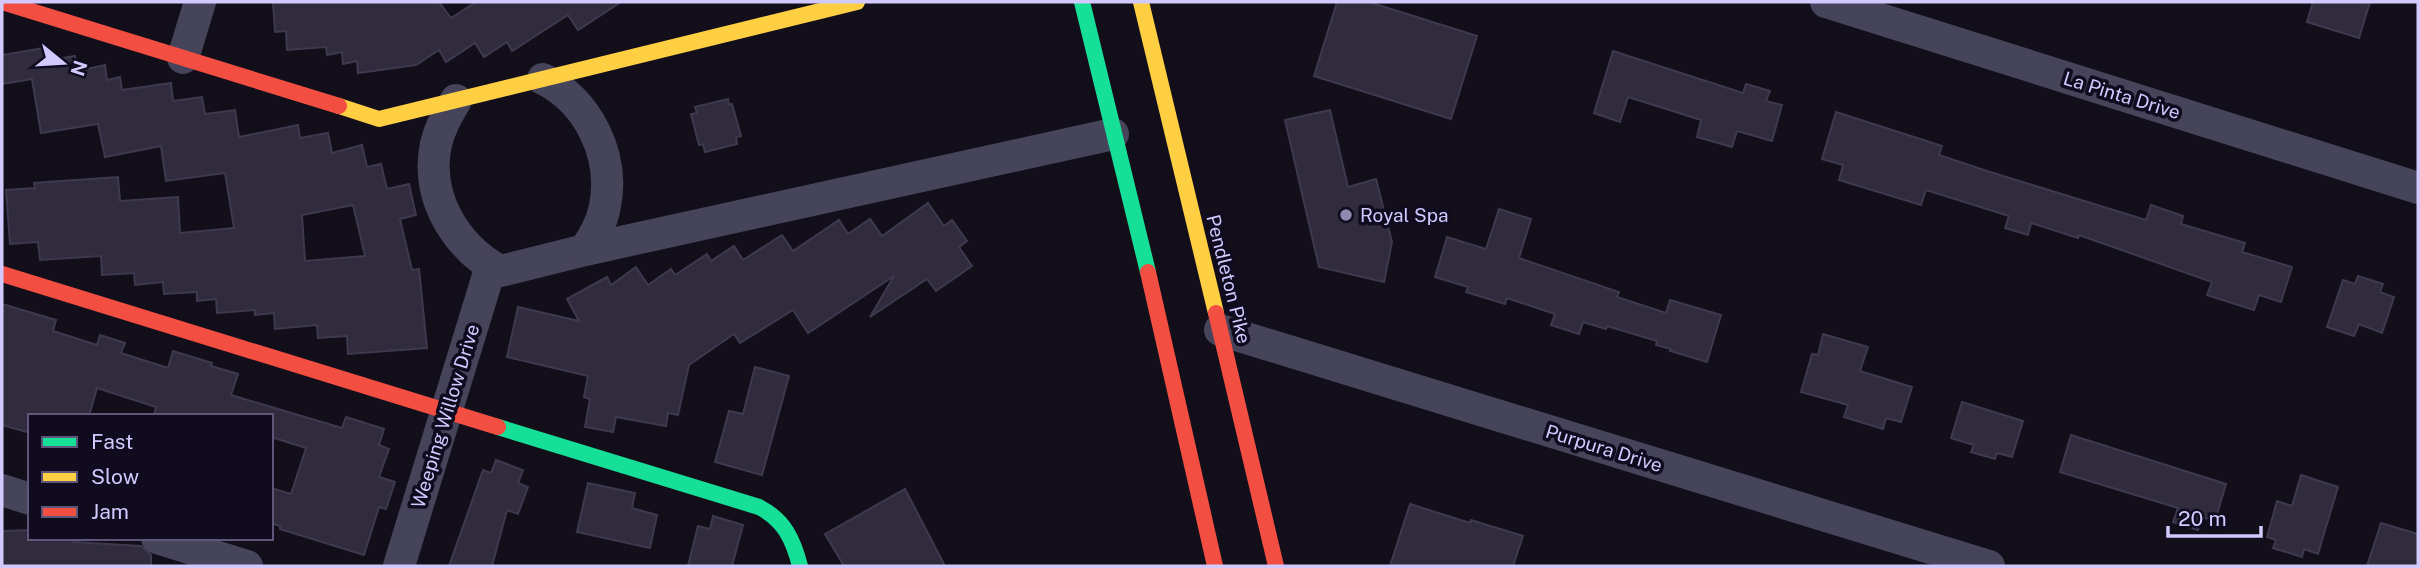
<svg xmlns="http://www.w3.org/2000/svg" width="2420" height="568" viewBox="0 0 2420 568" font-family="'Public Sans',sans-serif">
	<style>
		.building { fill: #302c3d; stroke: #3e394f; stroke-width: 2; fill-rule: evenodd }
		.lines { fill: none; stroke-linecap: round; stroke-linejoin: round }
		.street { stroke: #46445b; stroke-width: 32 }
		.fast { stroke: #16e098; stroke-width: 16 }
		.slow { stroke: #ffcf43; stroke-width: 16 }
		.jam { stroke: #f24e42; stroke-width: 16 }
		.poi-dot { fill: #8f88af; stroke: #100b1f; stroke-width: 2.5 }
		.labels { text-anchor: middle; stroke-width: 7; stroke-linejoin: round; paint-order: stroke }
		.street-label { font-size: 19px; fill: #d2c9ff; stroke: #100b1f }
		.poi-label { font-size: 19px; fill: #d2c9ff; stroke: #100b1f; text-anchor: start }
	</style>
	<rect width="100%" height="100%" fill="#120f1a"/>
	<!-- building -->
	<g class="building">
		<path d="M273,2H439L451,18L476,2H621L578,30L568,15L512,51L507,42L484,57L475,43L446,62L439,50L416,65L358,73L357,61L343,64L342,52L327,55L326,47L287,50L286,31L275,32Z"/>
		<path d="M1337,2H1369L1477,36L1451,119L1314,76Z"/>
		<path d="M2313,2H2370L2359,38L2307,22Z"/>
		<path d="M44,48L46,61L75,56L78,71L105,65L107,80L120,77L122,90L171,83L173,101L202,97L205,114L235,110L239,137L298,125L300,138L328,133L332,153L362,145L367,167L381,164L387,189L409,184L416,215L400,219L412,270L419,269L427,348L348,354L347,336L318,338L317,325L275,329L274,313L255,315V310L217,313L216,299L197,301V292L164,294L163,282L135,285L134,273L102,275L101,256L40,260L38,242L10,244L6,190L35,188L34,183L118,177L120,201L178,197L180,233L234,228L225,173L166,181L161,146L105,157L98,124L41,133L32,79L2,84V55ZM353,205L365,256L305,261L302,215Z"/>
		<path d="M1613,51L1743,93L1746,84L1770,91L1766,101L1782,105L1772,141L1737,131L1732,147L1697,137L1701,120L1628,97L1620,122L1594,113Z"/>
		<path d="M728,99L729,105L732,104L741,136L736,137L737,144L705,152L703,144L699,145L691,114L697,113L695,107Z"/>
		<path d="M1330,110L1348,187L1376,179L1392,242L1384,282L1319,267L1285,120Z"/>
		<path d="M1836,112L1942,146L1939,155L1987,171L2146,220L2151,205L2183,216L2181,224L2245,243L2242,252L2292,267L2281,302L2259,295L2254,310L2207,295L2212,282L2079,235L2078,238L2031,223L2028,235L2005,228L2009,216L1926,190L1921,205L1839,180L1843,165L1822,159Z"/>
		<path d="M928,203L944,226L952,220L967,241L959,247L972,266L936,291L927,279L870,317L894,276L808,333L793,310L740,343L734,334L689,365L678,415L668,413L666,426L616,417L613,432L585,427L590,399L584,397L588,376L507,357L518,307L579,321L567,299L607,277L611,285L636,267L648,285L671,269L675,275L707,254L711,261L734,246L743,260L782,235L793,251L839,220L848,234L870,219L882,236Z"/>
		<path d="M1499,209L1531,219L1519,258L1619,292L1617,297L1666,313L1670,300L1721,315L1707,362L1670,351L1671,349L1656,345L1657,341L1607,326L1606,329L1583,322L1579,334L1551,325L1555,314L1507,298L1505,304L1466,292L1468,287L1435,277L1447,237L1486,249Z"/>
		<path d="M2358,276L2383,284L2380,292L2394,297L2382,333L2359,324L2354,336L2327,327L2343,280L2355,284Z"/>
		<path d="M2,304L56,320L53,331L97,345L100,335L125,343L121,353L168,368L173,351L212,363L211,366L238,374L231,395L342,428L346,417L384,429L379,445L389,449L379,477L395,482L386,509L379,507L364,555L280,529V526L271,523V488L291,494L306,448L271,437V416H154L156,407L97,388L89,416H30V433L2,425Z"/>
		<path d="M1823,334L1868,347L1860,371L1912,387L1901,422L1886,418L1883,429L1844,417L1848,405L1801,392L1812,354L1818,355Z"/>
		<path d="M755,367L789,376L762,475L715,462L729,411L743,414Z"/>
		<path d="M1962,402L2023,421L2012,457L1997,453L1995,459L1971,452L1974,445L1951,438Z"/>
		<path d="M2071,435L2226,484L2215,521L2202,517L2198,530L2173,522L2178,508L2060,472Z"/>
		<path d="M496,460L523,470L518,483L528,487L518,514L507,510L492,566H449L483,470L491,473Z"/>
		<path d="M2301,475L2338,487L2318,554L2304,549L2302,557L2273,548L2276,540L2267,537L2277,501L2292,506Z"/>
		<path d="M588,483L635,493L632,508L657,515L650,548L577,532Z"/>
		<path d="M905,489L945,566H844L825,534Z"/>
		<path d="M1410,504L1470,523L1471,520L1523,536L1513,566H1390Z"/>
		<path d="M713,516L743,525L732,566H688L698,526L710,529Z"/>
		<path d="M2381,523L2418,534V566H2367Z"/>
		<path d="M30,530V538H74V542L141,546L151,555V566H2V531Z"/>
	</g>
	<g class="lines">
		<!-- street -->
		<g class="street">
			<path d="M1826,2L2418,188"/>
			<path d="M183,58L200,2"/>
			<path d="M456,100C448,114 440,127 436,144C425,197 455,246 500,271L505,270L585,250C594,236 602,223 605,206C615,155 588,101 543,79"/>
			<path d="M585,250L1113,134"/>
			<path d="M1220,330L1989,566"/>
			<path d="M2,490L30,499"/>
			<path d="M157,538L247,566"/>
			<path d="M399,566L491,266"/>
		</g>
		<!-- fast -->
		<g class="fast">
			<path d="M1082,2L1148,272"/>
			<path d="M498,427L759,507C784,520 793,539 800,566"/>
		</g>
		<!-- slow -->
		<g class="slow">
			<path d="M1141,2L1216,313"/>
			<path d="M339,106L379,119L857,2"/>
		</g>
		<!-- jam -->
		<g class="jam">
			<path d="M2,2L339,106"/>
			<path d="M1148,272L1215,566"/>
			<path d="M2,274L498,427"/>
			<path d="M1216,313L1276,566"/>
		</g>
	</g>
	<!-- markers -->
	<circle class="poi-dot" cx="1346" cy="215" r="7"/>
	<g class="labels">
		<!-- street labels -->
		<g class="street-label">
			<text transform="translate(2122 95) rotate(17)" y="7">La Pinta Drive</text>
			<text transform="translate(1229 279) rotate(76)" y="7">Pendleton Pike</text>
			<text transform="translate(445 416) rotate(-73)" y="7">Weeping Willow Drive</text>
			<text transform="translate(1604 448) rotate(17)" y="7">Purpura Drive</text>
		</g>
		<!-- poi labels -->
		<g class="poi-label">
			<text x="1360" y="222">Royal Spa</text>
		</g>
	</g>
	<!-- border -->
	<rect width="2420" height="568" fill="none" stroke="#d2c9ff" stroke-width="7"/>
	<!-- legend -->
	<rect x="28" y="414" width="245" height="126" fill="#100b1f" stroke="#5e5779" stroke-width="2"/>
	<rect x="42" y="437" width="35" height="10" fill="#16e098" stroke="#5e5779" stroke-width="2"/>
	<text x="91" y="449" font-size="21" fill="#d2c9ff">Fast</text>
	<rect x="42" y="472" width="35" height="10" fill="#ffcf43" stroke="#5e5779" stroke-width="2"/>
	<text x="91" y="484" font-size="21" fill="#d2c9ff">Slow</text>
	<rect x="42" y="507" width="35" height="10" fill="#f24e42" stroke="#5e5779" stroke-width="2"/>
	<text x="91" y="519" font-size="21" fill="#d2c9ff">Jam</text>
	<!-- north arrow -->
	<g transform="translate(63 63) rotate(108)" stroke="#100b1f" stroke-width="5" paint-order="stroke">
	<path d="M0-5L12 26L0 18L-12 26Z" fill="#d2c9ff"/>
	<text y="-10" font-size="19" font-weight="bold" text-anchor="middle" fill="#d2c9ff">N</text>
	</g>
	<!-- scale -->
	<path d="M2168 526v10h93v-10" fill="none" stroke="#d2c9ff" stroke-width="3.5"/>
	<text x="2178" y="526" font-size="21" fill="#d2c9ff" stroke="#100b1f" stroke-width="5" paint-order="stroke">20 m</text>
</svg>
